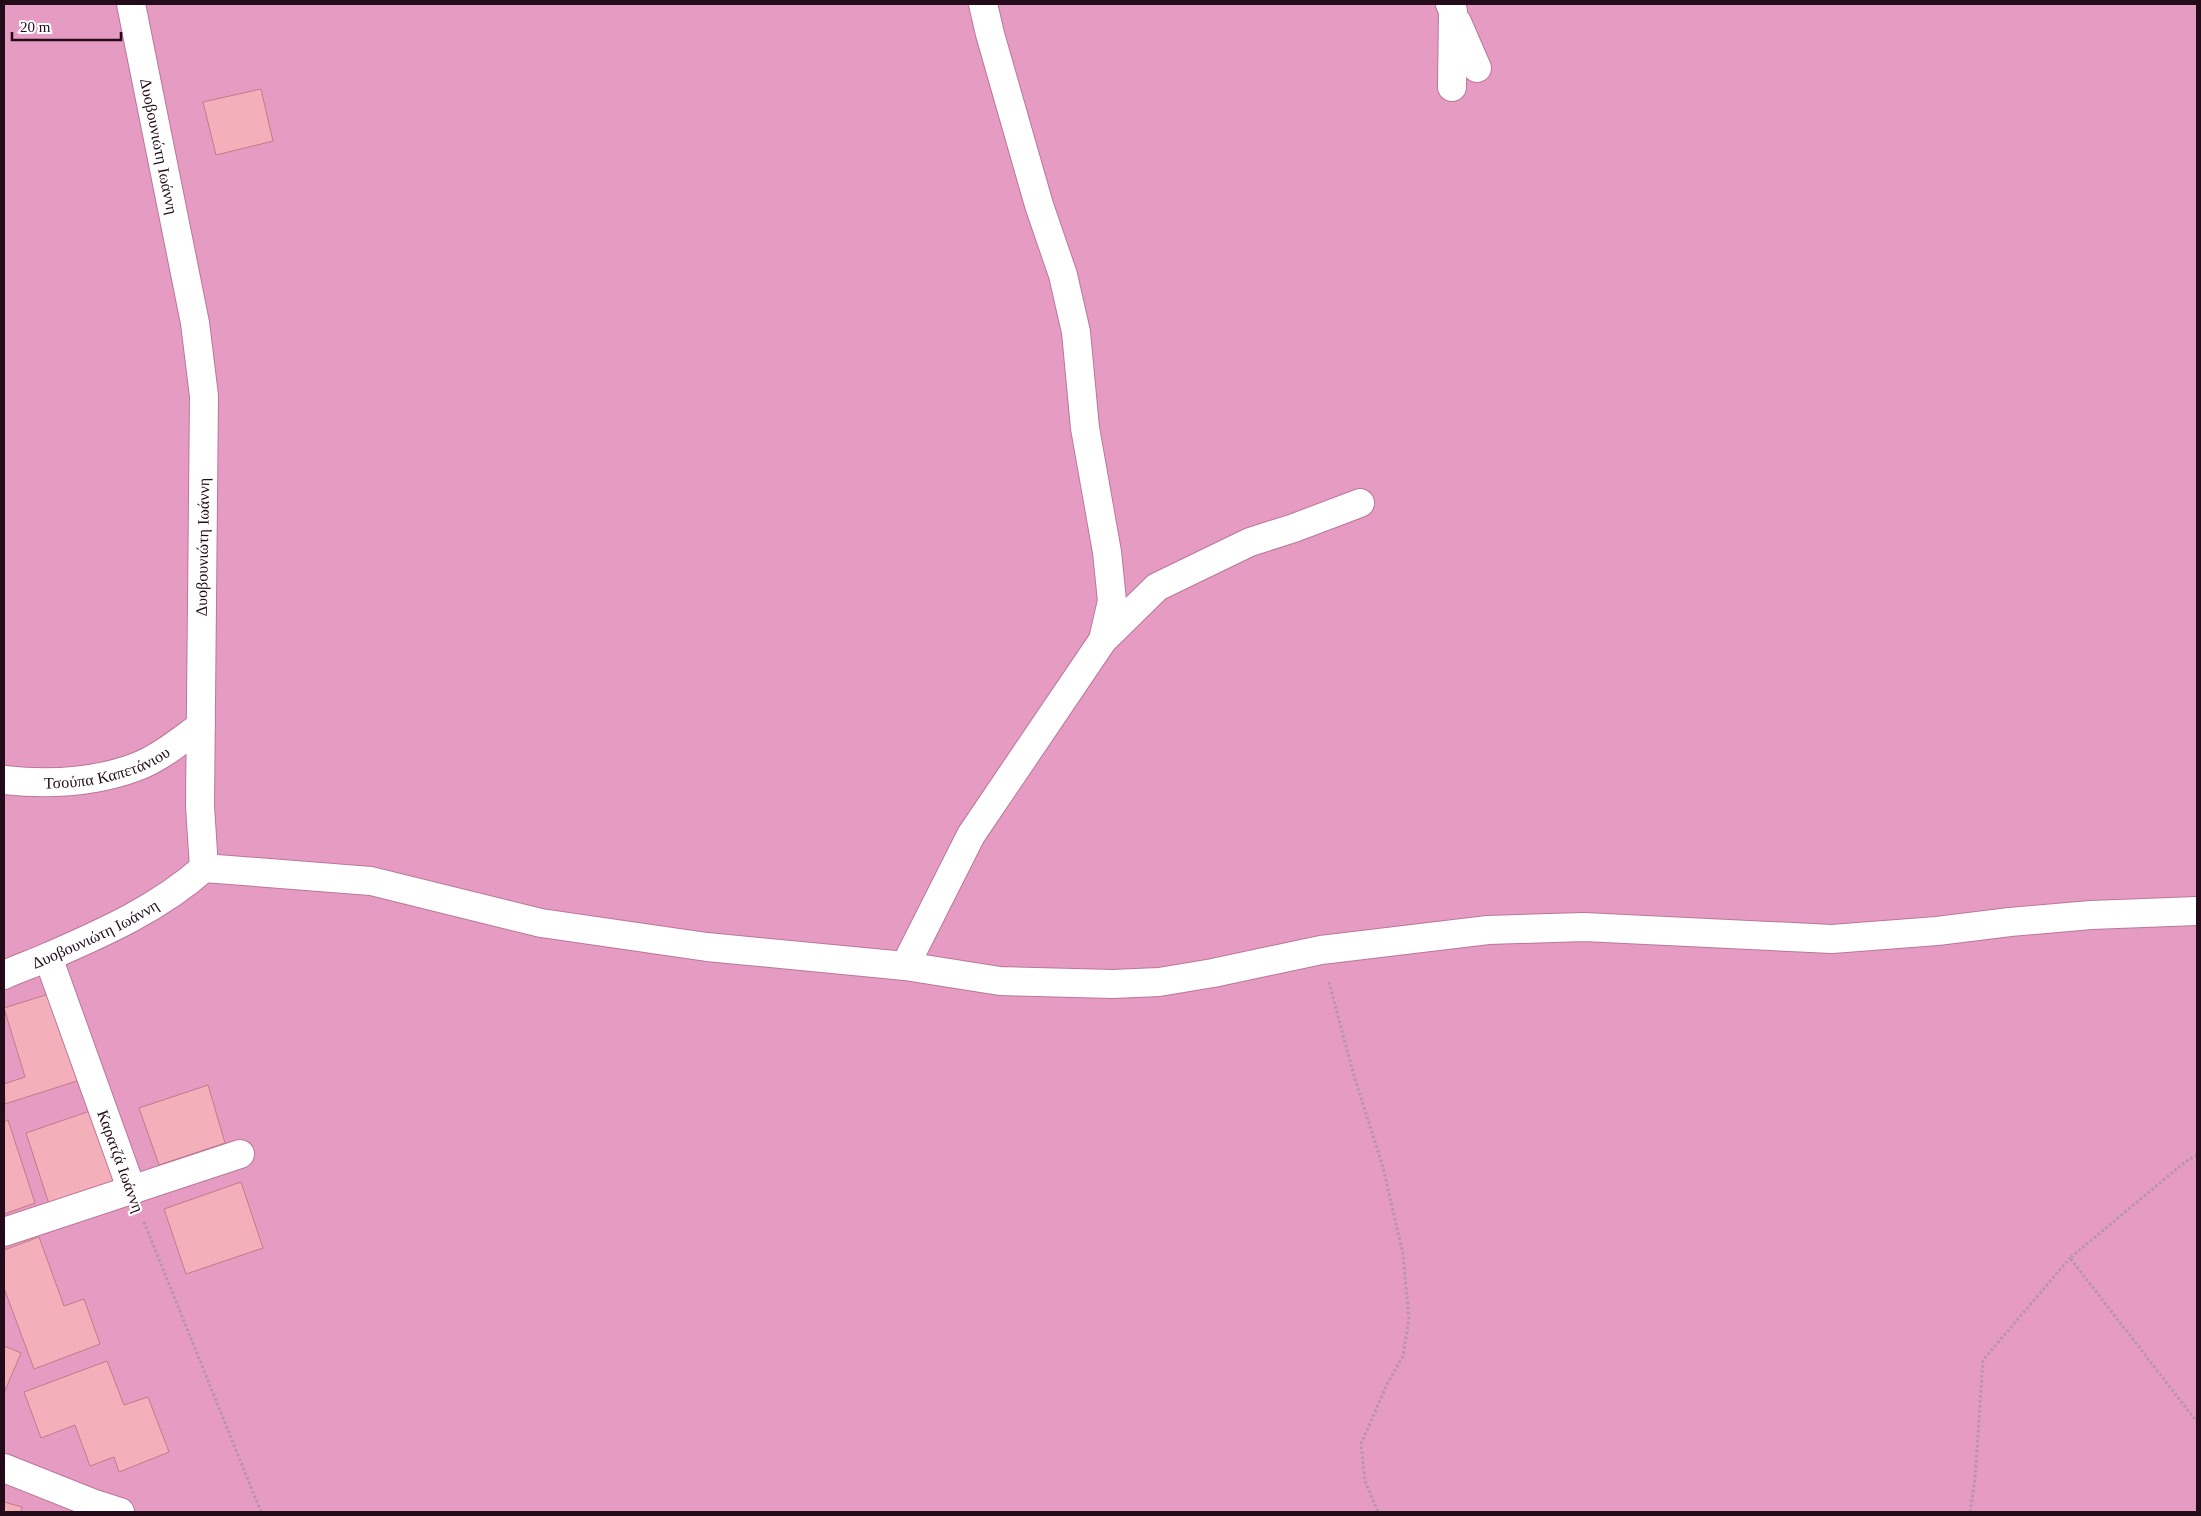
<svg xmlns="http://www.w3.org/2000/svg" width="2201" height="1516" viewBox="0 0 2201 1516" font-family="'Times New Roman',serif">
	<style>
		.green { fill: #e69cc2 }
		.building { fill: #f3b0bb; stroke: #c57988 }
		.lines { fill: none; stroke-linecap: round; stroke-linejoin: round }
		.minor-casing { stroke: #ba779a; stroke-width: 30 }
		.path { stroke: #b497a6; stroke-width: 3; stroke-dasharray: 2.5 2.5; stroke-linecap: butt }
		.minor { stroke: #fff; stroke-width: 28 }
		.labels { text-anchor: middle; stroke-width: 4.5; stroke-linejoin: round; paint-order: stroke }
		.street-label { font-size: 16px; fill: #240b19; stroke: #fff }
	</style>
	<rect width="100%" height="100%" fill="#f9dae9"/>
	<!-- green -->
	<rect class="green" x="4" y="4" width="2193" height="1508"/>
	<!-- building -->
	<g class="building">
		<path d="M261,89L273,141L216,155L203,102Z"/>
		<path d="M55,992L83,1079L5,1104L4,1084L25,1077L4,1008Z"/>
		<path d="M208,1085L225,1143L159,1165L139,1108Z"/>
		<path d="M93,1110L116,1181L49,1204L26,1133Z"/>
		<path d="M8,1120L35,1203L4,1214V1122Z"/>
		<path d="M241,1182L263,1248L186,1274L164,1209Z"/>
		<path d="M39,1237L64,1306L84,1299L100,1344L34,1369L4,1288V1250Z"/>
		<path d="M4,1346L21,1353L4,1393Z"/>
		<path d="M107,1361L124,1405L148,1397L169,1452L119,1472L114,1457L90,1466L75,1425L41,1438L24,1392Z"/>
		<path d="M4,1502L22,1507L21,1512H4Z"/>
	</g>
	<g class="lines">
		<!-- minor casing -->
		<g class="minor-casing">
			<g id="minor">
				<path id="s1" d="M131,4L195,323L204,396L200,806L204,868"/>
				<path d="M1450,4L1453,11L1452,87"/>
				<path d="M1457,22L1477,68"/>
				<path d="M1103,640L1157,587L1250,542L1294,528L1360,503"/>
				<path id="s2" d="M4,780C49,785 93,783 136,767C160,758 181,740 201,726"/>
				<path d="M204,868L371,881L541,923L707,947L905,966L1000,981L1113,984L1159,982L1213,973L1321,950L1488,930L1584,927L1832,939L1937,931L2010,922L2091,915L2197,911"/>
				<path d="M48,957L132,1191"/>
				<path d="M905,966L971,835L1103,640L1112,601L1107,552L1085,428L1076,332L1063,275L1039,205L990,34L983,4"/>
				<path id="s3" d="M4,975C19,968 35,963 50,956C105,932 159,908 204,868"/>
				<path d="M4,1232L240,1154"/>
				<path d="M4,1468L92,1503L120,1512"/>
			</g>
		</g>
		<!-- path -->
		<g class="path">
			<path d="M1329,982L1354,1076L1383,1167L1403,1254L1409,1319L1403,1356L1387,1384L1361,1444L1365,1481L1378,1512"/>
			<path d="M2197,1155L2185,1162L2070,1258L2197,1422"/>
			<path d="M144,1222L261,1512"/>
			<path d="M1970,1512L1975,1479L1983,1360L2070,1258"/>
		</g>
		<!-- minor -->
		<use href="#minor" class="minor"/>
	</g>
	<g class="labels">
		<!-- street labels -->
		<g class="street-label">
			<text dy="6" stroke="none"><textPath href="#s1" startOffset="145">Δυοβουνιώτη Ιωάννη</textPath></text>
			<text transform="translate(202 547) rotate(-89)" y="6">Δυοβουνιώτη Ιωάννη</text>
			<text dy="6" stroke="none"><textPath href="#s2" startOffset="105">Τσούπα Καπετάνιου</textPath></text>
			<text dy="6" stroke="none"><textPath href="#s3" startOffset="100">Δυοβουνιώτη Ιωάννη</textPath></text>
			<text transform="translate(121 1161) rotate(70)" y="6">Καρατζά Ιωάννη</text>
		</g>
	</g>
	<!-- border -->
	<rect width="2201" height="1516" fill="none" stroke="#240b19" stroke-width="10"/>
	<!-- scale -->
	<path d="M12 32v8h109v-8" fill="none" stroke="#240b19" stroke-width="2.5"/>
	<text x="20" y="32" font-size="15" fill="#240b19" stroke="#ffffff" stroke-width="4" paint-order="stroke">20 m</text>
</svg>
